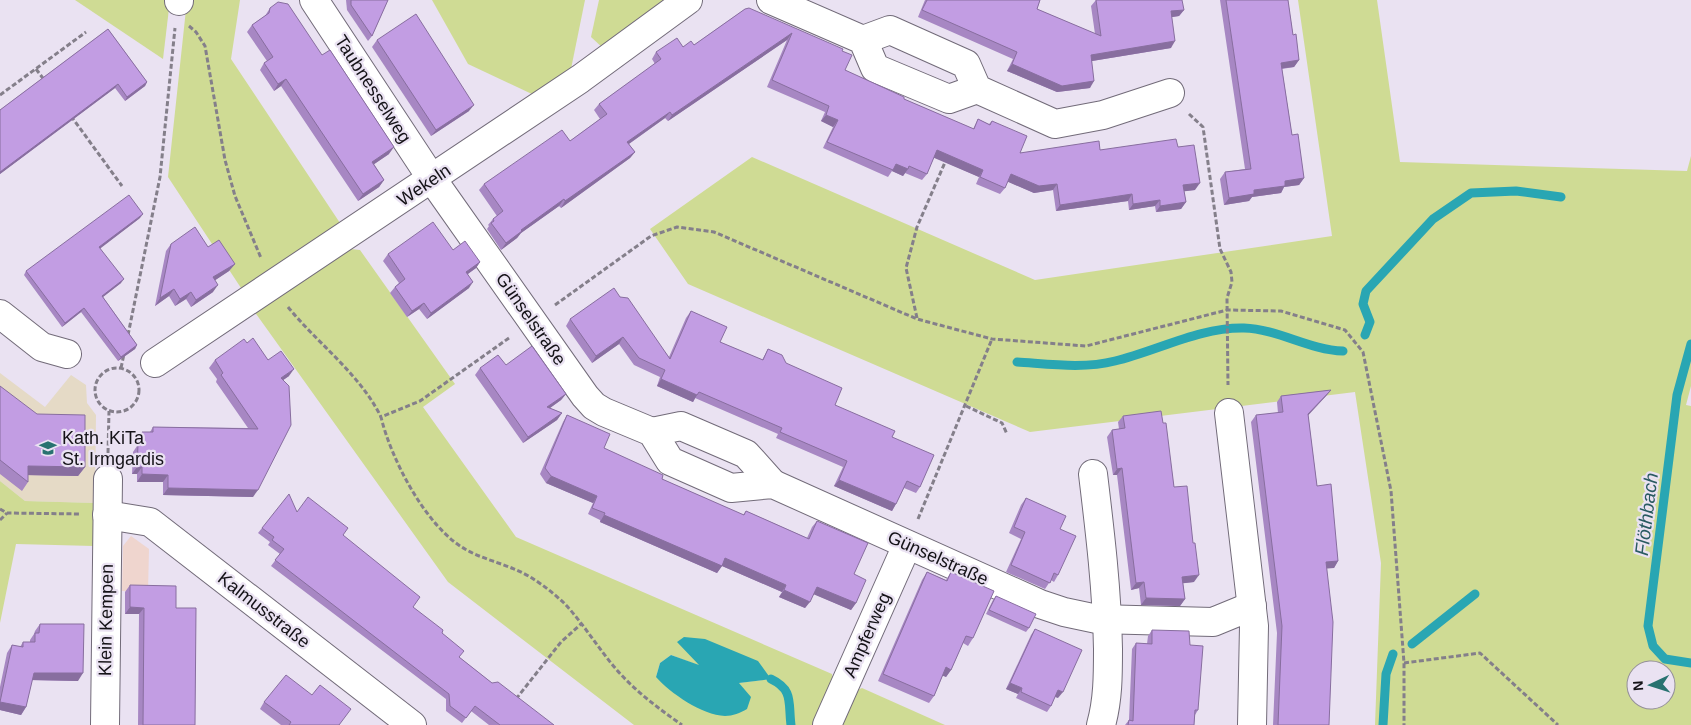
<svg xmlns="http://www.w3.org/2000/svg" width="1691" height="725" viewBox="0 0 1691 725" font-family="Helvetica,sans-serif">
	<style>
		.industrial { fill: #efd5ce }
		.education { fill: #e5dac6 }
		.green { fill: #cfdb94; fill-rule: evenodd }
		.water { fill: #29a6b3 }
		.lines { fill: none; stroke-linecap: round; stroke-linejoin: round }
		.stream { stroke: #29a6b3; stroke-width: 9 }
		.minor-casing { stroke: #726b79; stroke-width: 30 }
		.path { stroke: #847f8a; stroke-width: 3; stroke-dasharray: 5 2.5; stroke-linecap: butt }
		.minor { stroke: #fff; stroke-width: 28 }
		.wall { fill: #a787c3 }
		.shaded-wall { fill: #886e9f }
		.building { fill: #c29de3; stroke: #886e9f }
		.labels { text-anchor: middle; stroke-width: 4.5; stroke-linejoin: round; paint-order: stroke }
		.street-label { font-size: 18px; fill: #141217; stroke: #eae2f2 }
		.poi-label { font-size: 18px; fill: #141217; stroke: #eae2f2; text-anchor: start }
		.water-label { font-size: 19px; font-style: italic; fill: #2a5b61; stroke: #eae2f2 }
	</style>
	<rect width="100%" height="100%" fill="#eae2f2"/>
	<!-- industrial -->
	<path class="industrial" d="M131,536L149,549L148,592L122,591L123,546Z"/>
	<!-- education -->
	<path class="education" d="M0,373L45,407L71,375L86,385L87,403L96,415L95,503L25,501L0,481Z"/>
	<!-- green -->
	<g class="green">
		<path d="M75,0H170L163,59Z"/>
		<path d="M187,0H240L231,59L340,223L251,290L241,288L168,177Z"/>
		<path d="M432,0H585L571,69L534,95L468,64Z"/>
		<path d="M599,0H676L604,49L591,37Z"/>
		<path d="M1298,0H1377L1400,162L1687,171L1691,156V386L1686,405L1691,406V725H1375L1381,563L1355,392L1030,432L688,284L650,229L752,157L1035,280L1332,236ZM1636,670H1666V700H1636Z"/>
		<path d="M350,249L360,250L455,384L423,407L516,537L832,674L834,686L817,725H634L448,582L254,311ZM671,655L700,666L770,679L738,683L656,677L660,663Z"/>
		<path d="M0,481L25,501L95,503L94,546L16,544L0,623Z"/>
		<path d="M862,688L945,725H836L850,693Z"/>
	</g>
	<!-- water -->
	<path class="water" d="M684,637L705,639L758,661L771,679L739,683L751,697L747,709C740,713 733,716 725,716C702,715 670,693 656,677L660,663L671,655L699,665L677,642Z"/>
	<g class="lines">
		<!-- stream -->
		<g class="stream">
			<path d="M1365,335L1370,322L1363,304L1366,291L1433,219L1471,193L1516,191L1561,197"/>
			<path d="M1691,344L1677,395L1648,626L1653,646L1665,659L1691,663"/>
			<path d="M1017,362C1049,364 1084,369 1115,361C1157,351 1200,327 1244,328C1278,329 1309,350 1343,351"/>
			<path d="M1412,644L1475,594"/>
			<path d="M771,679C794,690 788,703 791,725"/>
			<path d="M1383,725L1386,674L1393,654"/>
		</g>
		<!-- minor casing -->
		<g class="minor-casing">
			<g id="minor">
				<path d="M314,0L432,179L585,396L594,406L604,412L652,432L670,461L731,488L773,484L1040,604L1064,612L1097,619L1213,622L1252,606"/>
				<path d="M771,0L863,40L875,68L949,99L977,89"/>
				<path d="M179,1V0"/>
				<path d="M863,40L890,30L966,64L977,89L1055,124L1103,115L1170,93"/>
				<path d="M0,314L42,347L67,354"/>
				<path d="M155,363L580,79L688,0"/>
				<path d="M1229,413L1254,626L1252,725"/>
				<path d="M652,432L681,426L746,454L773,484"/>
				<path d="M1093,474C1100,532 1107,590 1108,649C1108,675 1108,700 1101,725"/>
				<path d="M107,515L150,522L412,725"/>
				<path d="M105,725L108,479"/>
				<path d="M827,725L907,545"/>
			</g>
		</g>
		<!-- path -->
		<g class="path">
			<path d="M189,26L196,32L205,46L225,160L235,196L261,258"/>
			<path d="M36,69L45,81"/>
			<path d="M0,95L86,32"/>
			<path d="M1189,114L1203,127L1220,249L1231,272L1232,282L1227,298L1228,385"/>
			<path d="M71,116L122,186"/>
			<path d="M555,305L651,236L677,227L714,232L917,319L992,339L1086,346L1227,310L1281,311L1345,330L1363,352L1391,491L1404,663V725"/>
			<path d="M288,307C318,344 360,374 381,417"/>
			<path d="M917,318L906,268L917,227L946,160"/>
			<path d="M128,335L160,177L175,28"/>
			<path d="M509,338L420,401L381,417C391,459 426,527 465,549C480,558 498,562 514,569C532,576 550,590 564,603C583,623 598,648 616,669C635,691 658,708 682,725"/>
			<circle cx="117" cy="390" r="22"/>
			<path d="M121,368L124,354"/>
			<path d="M966,406L1002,423L1007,434"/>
			<path d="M108,453L109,411"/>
			<path d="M0,509L7,513L81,514"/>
			<path d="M918,519L992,339"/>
			<path d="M0,520L7,513"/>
			<path d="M1404,663L1480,653L1558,725"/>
			<path d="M516,699L561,642L581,624"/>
		</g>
		<!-- minor -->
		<use href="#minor" class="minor"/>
	</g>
	<!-- wall -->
	<g class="wall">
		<path d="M346,0H388L372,36L368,41L347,10Z"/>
		<path d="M925,0H1040L1037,9L1095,34L1091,6L1096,0L1184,10L1179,16L1172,17L1171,48L1092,61L1090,88L1057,92L1007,71L1013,59L918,17Z"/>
		<path d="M1220,0H1288L1293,35L1299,60L1294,67L1282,69L1292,135L1304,178L1299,185L1284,187L1281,193L1252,197L1249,201L1224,205L1220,179L1225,172L1245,169Z"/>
		<path d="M270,8L389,154L374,164L384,180L379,187L358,201L281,86L274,91L260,70L264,63L267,61L247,32L252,25L265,16Z"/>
		<path d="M745,9L842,51L845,70L904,99L973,129L978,119L989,124L992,121L1020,153L1178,147L1195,190L1184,191L1186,202L1181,209L1156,212L1155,206L1129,210L1128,201L1056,211L1053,190L1034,193L1007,181L1005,188L1000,194L976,184L979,177L934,157L927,174L922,180L905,173L903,176L892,171L888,177L823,148L833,127L821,121L825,112L767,87L787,40L668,121L665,118L629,144L635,152L630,158L561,208L559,206L521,233L517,238L501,250L487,229L489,226L488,225L493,219L497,216L479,190L484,184L570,141L600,119L594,110L599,104L655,64L652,59L656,52L694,45Z"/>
		<path d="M108,29L147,82L145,86L125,101L115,88L0,174V110Z"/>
		<path d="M377,40L469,111L431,136L372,47Z"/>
		<path d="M140,218L100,248L121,283L103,297L137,345L135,349L118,361L81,312L62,327L24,275L26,271Z"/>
		<path d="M171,244L208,247L235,264L229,271L215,280L213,292L191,307L186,299L175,306L169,296L155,306L166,251Z"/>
		<path d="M453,250L480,262L476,268L468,274L469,288L427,319L419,309L407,317L390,293L395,287L399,283L383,261L388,254Z"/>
		<path d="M620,297L669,357L686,318L691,311L720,342L762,360L768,349L835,405L892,437L920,487L916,493L904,488L892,511L834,486L843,467L776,438L778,434L695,398L693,402L657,386L660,377L634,365L619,344L592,363L566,326L570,319Z"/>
		<path d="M247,343L289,376L283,380L253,497L163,495V482H137V474H132L133,452L137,446V439L142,432H150L153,427L248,428L216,382L217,379L209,368L215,360Z"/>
		<path d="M506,365L566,394L561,400L550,408L562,413L557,420L523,443L475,375L480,368Z"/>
		<path d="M0,386L85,467L78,476L28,475V482L22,491L0,474Z"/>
		<path d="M1331,390L1326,396L1308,415L1317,486L1338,561L1334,568H1327L1329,725H1273L1277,633L1251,422L1256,415L1278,413L1277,402L1281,396Z"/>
		<path d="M567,415L604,448L662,479L743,515L746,511L807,538L812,527L817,521L854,574L856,603L851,610L814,594L805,608L779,597L782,592L722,566L717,573L600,522V520L588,514L593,503L546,483L540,474L563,422Z"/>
		<path d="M1123,416L1163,423L1174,487L1194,582L1183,583L1185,599L1180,606L1141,605L1139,588L1131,590L1117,475H1113L1107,437L1112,430L1119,429L1118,422Z"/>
		<path d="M1026,498L1060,529L1058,575L1054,582L1051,580L1045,589L1006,572L1021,539L1009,533L1021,505Z"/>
		<path d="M297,512L343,535L413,607L442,633L459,657L492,683L554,725H489L471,711L462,723L446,711V699L271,566L280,554L268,545L270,542L258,533L262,528Z"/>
		<path d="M927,572L946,580L951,572L973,638L968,646L963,643L951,670L946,677L943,675L934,696L929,703L878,681L922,580Z"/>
		<path d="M130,585L176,608L195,725H138L139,614H125V592Z"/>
		<path d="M996,596L1029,628L1026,632L986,614L993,600Z"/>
		<path d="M40,624L78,681L32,680L26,707L21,715L0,710V687L7,653L12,645L20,647L23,642H30V640L34,634L35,631Z"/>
		<path d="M1035,629L1058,698L1055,697L1051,706L1047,712L1016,698L1018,694L1006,689L1031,635Z"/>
		<path d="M1152,630L1190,645L1198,710L1195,715L1194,725H1125L1129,720L1132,649L1136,643L1147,644L1148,636Z"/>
		<path d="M264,702L340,725H281L260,709Z"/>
	</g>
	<!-- shaded-wall -->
	<g class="shaded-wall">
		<path d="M1184,10L1179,16L1166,18L1171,11Z"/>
		<path d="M792,33L787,40L668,121L672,115Z"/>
		<path d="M1175,41L1171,48L1086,62L1091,55Z"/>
		<path d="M1299,60L1294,67L1276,69L1281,63Z"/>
		<path d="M1012,64L1094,81L1090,88L1057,92L1007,71Z"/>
		<path d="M286,79L281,86L274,91L278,84Z"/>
		<path d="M147,82L145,86L125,101L127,97Z"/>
		<path d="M118,84L115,88L0,174V172Z"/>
		<path d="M474,105L469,111L431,136L436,130Z"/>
		<path d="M670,112L665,118L623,148L627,142Z"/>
		<path d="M826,115L838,120L833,127L821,121Z"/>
		<path d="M394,147L389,154L367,169L372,162Z"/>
		<path d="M937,150L983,170L979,177L932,157Z"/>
		<path d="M635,152L630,158L561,208L565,201Z"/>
		<path d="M896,164L908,169L903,176L892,171Z"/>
		<path d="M1011,174L1057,184L1053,190L1034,193L1006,181Z"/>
		<path d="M1304,178L1299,185L1284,187L1281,193L1252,197L1249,201L1224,205L1229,198L1285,181Z"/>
		<path d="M384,180L379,187L358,201L363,194Z"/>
		<path d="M1200,183L1195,190L1179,192L1183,185Z"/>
		<path d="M1132,194L1128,201L1056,211L1060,205Z"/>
		<path d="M564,199L559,206L521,233L517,238L501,250L506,243L521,230Z"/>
		<path d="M1160,200L1155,206L1129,210L1133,204Z"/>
		<path d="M1186,202L1181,209L1156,212L1160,206Z"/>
		<path d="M143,214L140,218L97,251L99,247Z"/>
		<path d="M480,262L476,268L462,278L466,272Z"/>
		<path d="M235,264L229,271L208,285L213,277Z"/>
		<path d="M124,279L121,283L99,300L102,296Z"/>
		<path d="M473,282L469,288L427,319L431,313Z"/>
		<path d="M218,285L213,292L191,307L196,300Z"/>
		<path d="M174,289L169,296L155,306L160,298Z"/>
		<path d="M191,292L186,299L175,306L180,299Z"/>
		<path d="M424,303L419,309L407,317L412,311Z"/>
		<path d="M84,308L81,312L62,327L65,323Z"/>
		<path d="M623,337L619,344L592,363L596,356Z"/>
		<path d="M137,345L135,349L118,361L121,357Z"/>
		<path d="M294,369L289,376L276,385L281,378Z"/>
		<path d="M661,379L697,395L693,402L657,386Z"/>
		<path d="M1331,390L1326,396L1303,421L1308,414Z"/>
		<path d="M566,394L561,400L543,413L547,407Z"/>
		<path d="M562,413L557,420L523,443L528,437Z"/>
		<path d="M28,466L85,467L78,476L22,475Z"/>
		<path d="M137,467H142L137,474H132Z"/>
		<path d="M1122,468L1117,475H1113L1117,469Z"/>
		<path d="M142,474L168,475L163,482H137Z"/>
		<path d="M551,476L597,496L593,503L546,483Z"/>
		<path d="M839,480L896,504L892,511L834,486Z"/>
		<path d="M168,488L258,490L253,497L163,495Z"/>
		<path d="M604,515L725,558L786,585L782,592L722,566L717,573L600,522Z"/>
		<path d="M1338,561L1334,568L1321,569L1326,562Z"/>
		<path d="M1199,575L1194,582L1177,584L1182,577Z"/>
		<path d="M1144,582L1139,588L1131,590L1136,583Z"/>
		<path d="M817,587L856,603L851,610L813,594Z"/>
		<path d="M784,590L810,602L805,608L779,597Z"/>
		<path d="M1146,598L1185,599L1180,606L1141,605Z"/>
		<path d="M130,607L144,608L139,614H125Z"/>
		<path d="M946,667L951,670L946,677L941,675Z"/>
		<path d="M34,673H83L78,681L29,680Z"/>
		<path d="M1010,683L1022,688L1018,694L1006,689Z"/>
		<path d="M1058,690L1063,692L1058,698L1054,696Z"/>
		<path d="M0,702L26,707L21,715L0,710Z"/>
	</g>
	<!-- building -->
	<g class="building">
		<path d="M351,0H388L372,36L351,5Z"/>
		<path d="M927,0H1040L1037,9L1101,36L1096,0H1182L1184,10L1171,11L1175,41L1091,55L1094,81L1062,86L1012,64L1017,52L922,10Z"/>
		<path d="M1226,0H1288L1293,35L1296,34L1299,60L1281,63L1292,135L1298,134L1304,178L1285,181V186L1254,190V194L1229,198L1225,172L1251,169Z"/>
		<path d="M278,2L288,4L322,55L330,50L394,147L372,162L384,180L363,194L286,79L278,84L264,63L273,57L252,25L269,13L270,8Z"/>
		<path d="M749,8L843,49L842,51L852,55L845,70L904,97V99L974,129L978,119L990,125L992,121L1027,136L1020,153L1099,141L1100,150L1176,139L1178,147L1194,145L1200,183L1183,185L1186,202L1160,206V200L1133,204L1132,194L1060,205L1057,184L1039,186L1011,174L1005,188L980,177L983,170L937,150L927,174L909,166L908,169L896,164L893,170L827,142L838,120L826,115L829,106L772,80L792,33L672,115L670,112L627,142L635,152L565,201L564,199L521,230L522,231L506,243L491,223L494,221L493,219L503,211L484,184L562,130L570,141L607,114L599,104L661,59L656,52L677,38L683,47L691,41L694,45L745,9Z"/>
		<path d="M416,14L474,105L436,130L377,40Z"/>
		<path d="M108,29L147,82L127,97L118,84L0,172V110Z"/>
		<path d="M129,195L143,214L99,247L124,279L102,296L137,345L121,357L84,308L65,323L26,271Z"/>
		<path d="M433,222L453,250L465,241L480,262L466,272L473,282L431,313L424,303L412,311L395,287L405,279L388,254Z"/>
		<path d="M195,227L208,247L219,240L235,264L213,277L218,285L196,300L191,292L180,299L174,289L160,298L171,244Z"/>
		<path d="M614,288L620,297L628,298L670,359L691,311L727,327L720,342L763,360L768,349L782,355L786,363L842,388L835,405L895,431L892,437L934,455L920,487L907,481L896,504L839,480L847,461L780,432L782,428L699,392L697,395L661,379L665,370L639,358L623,337L596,356L570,319Z"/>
		<path d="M253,338L268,360L281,351L294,369L281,378L289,386L291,425L258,490L168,488V475L142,474V467H137L138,445H142V432H153V427L258,429L221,375L223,373L215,360L244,339L247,343Z"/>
		<path d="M532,346L566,394L547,407L562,413L528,437L480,368L498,355L506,365Z"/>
		<path d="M0,386L37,414L85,415V467L28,466V482L0,460Z"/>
		<path d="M1331,390L1308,414L1317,486L1331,484L1338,561L1326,562L1333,622L1329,725H1278L1282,626L1256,415L1283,412L1281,396Z"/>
		<path d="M1161,411L1163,423H1166L1174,487L1187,486L1193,543H1195L1199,575L1182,577L1185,599L1146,598L1144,582L1136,583L1122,468L1117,469L1112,430L1125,428L1123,416Z"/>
		<path d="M567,415L610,434L604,448L663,475L662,479L744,515L746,511L809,539L817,521L868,543L854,574L866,580L856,603L817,587L810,602L784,590L786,585L725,558L722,566L604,515L605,513L592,508L597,496L551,476L545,468Z"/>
		<path d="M289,494L297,512L308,497L348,528L343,535L420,597L413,607L443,630L442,633L464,651L459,657L492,683L498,682L554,725H500L475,706L466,718L450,706L449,694L275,560L284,549L272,540L274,537L262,528Z"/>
		<path d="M1026,498L1066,516L1060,529L1076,536L1058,575L1054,573L1050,583L1011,565L1025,532L1014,527Z"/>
		<path d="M927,572L947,581L951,572L994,591L973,638L966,636L951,670L946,667L934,696L883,674Z"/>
		<path d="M130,585L176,586V608H196L195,725H143L144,608L130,607Z"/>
		<path d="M996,596L1036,614L1029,628L989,610Z"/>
		<path d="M40,624H84L83,673H34L26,707L0,702L12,645L23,647V642H35V633H39Z"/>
		<path d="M1035,629L1082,650L1063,692L1058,690L1051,706L1021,692L1022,688L1010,683Z"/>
		<path d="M1152,630L1189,631L1190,645L1203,646L1198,710H1195L1194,725H1128L1129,720L1133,721L1136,643L1152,644Z"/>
		<path d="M286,675L312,695L320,685L351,709L339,725H289L291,722L264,702Z"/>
	</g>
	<!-- icons -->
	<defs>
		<g id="school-bare" transform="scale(1.35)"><path d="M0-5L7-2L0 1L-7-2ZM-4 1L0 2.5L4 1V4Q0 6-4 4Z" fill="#287270" stroke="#eae2f2" stroke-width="2.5" paint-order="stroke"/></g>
	</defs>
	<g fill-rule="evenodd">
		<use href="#school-bare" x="48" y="448"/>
	</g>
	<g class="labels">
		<!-- street labels -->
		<g class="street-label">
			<text transform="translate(373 89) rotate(57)" y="6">Taubnesselweg</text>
			<text transform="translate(424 185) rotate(-34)" y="6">Wekeln</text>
			<text transform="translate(531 319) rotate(55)" y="6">Günselstraße</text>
			<text transform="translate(938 558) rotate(24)" y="6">Günselstraße</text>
			<text transform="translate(264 610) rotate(38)" y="6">Kalmusstraße</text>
			<text transform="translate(106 620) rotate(-89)" y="6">Klein Kempen</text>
			<text transform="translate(867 635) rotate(-66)" y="6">Ampferweg</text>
		</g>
		<!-- poi labels -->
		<g class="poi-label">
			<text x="62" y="444">Kath. KiTa<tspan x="62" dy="21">St. Irmgardis</tspan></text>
		</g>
		<!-- water labels -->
		<g class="water-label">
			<text transform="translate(1646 514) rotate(-83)" y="7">Flöthbach</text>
		</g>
	</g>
	<!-- north arrow -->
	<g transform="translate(1651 685) rotate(266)"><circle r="24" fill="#eae2f2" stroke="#948f9a"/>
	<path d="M0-4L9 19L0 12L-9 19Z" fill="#287270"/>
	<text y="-8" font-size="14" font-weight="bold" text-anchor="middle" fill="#141217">N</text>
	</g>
</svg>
